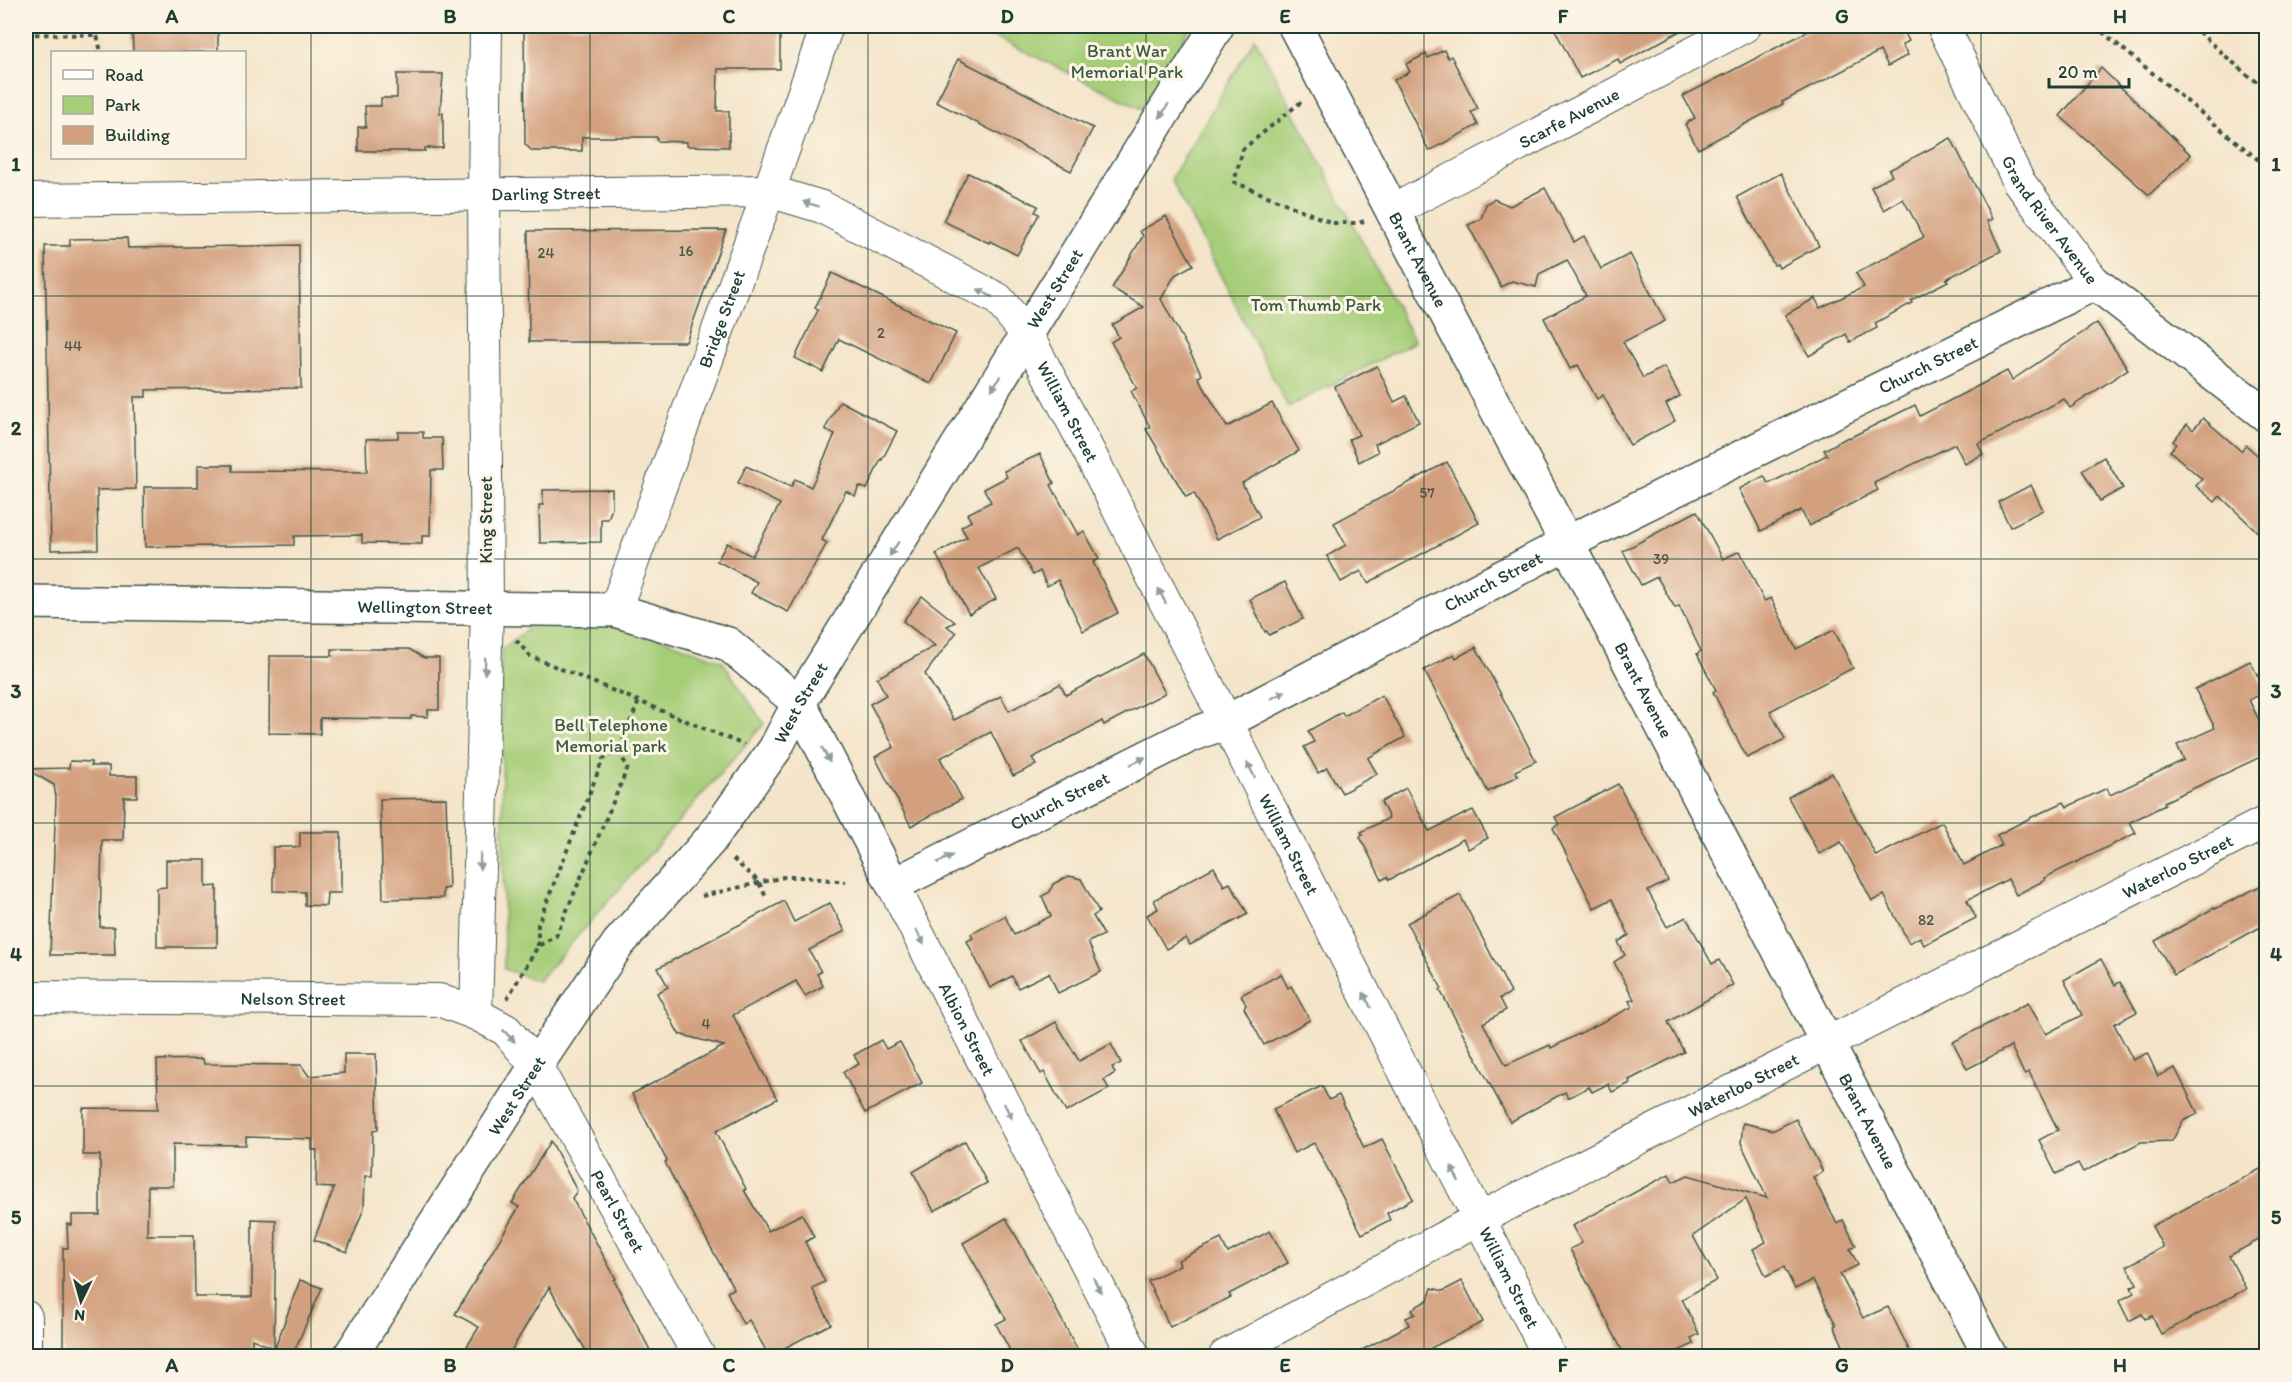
<svg xmlns="http://www.w3.org/2000/svg" width="2292" height="1382" viewBox="0 0 2292 1382" font-family="Itim,sans-serif">
	<style>
		.green { fill: #a6cd78; stroke: #628556; stroke-width: 1.5 }
		.building { fill: #d3a07f }
		.lines { fill: none; stroke-linecap: round; stroke-linejoin: round }
		.minor-casing { stroke: #3f564a; stroke-width: 34 }
		.tertiary-casing { stroke: #3f564a; stroke-width: 36 }
		.secondary-casing { stroke: #3f564a; stroke-width: 36 }
		.path { stroke: #3f564a; stroke-width: 4; stroke-dasharray: 4.5 4.5; stroke-linecap: butt }
		.minor { stroke: #fff; stroke-width: 32 }
		.tertiary { stroke: #fff; stroke-width: 33 }
		.secondary { stroke: #fff; stroke-width: 33 }
		.oneway { fill: #8f9e9a }
		.grid { fill: none; stroke: #1f3d34; stroke-width: 1.5; stroke-opacity: 0.55 }
		.labels { text-anchor: middle; stroke-width: 6; stroke-linejoin: round; paint-order: stroke }
		.number-label { font-size: 15px; fill: #4c5647 }
		.park-label { font-size: 18px; fill: #3a5a42; stroke: #fcf5e5 }
		.street-label { font-size: 18px; fill: #1f3d34; stroke: #fcf5e5 }
		.neatline { fill: none; stroke: #1f3d34; stroke-width: 2 }
		.grid-label { font-size: 20px; text-anchor: middle; font-weight: bold; fill: #1f3d34 }
	</style>
	<rect width="100%" height="100%" fill="#fcf5e5"/>
	<filter id="ink" filterUnits="userSpaceOnUse"><feTurbulence type="fractalNoise" baseFrequency=".0167" numOctaves="2"/><feDisplacementMap in="SourceGraphic" scale="12" xChannelSelector="R" yChannelSelector="G"/><feConvolveMatrix kernelMatrix="1 2 1 2 8 2 1 2 1" color-interpolation-filters="sRGB"/></filter>
	<filter id="wash" filterUnits="userSpaceOnUse"><feTurbulence type="fractalNoise" baseFrequency=".008" numOctaves="4" result="noise"/><feDisplacementMap in="SourceGraphic" scale="24" xChannelSelector="R" yChannelSelector="G"/><feGaussianBlur stdDeviation="1.35" result="paint"/><feColorMatrix in="noise" values="0 0 0 0 0 0 0 0 0 0 0 0 0 0 0 0 0 1.4 0 .05"/><feComposite in="paint" operator="in"/></filter>
	<g filter="url(#wash)">
		<rect width="100%" height="100%" fill="#f4e4c9"/>
		<!-- green -->
		<g class="green">
			<path d="M973,26H1191L1142,109Z"/>
			<path d="M1255,38L1415,342L1288,407L1171,179Z"/>
			<path d="M544,616L618,622L722,661L764,724L538,981L504,969L501,650Z"/>
		</g>
		<g id="blocks">
			<!-- building -->
			<g class="building">
				<path d="M132,26H218V52H133Z"/>
				<path d="M524,26H780V69H718L717,111H729V147L687,146V142L657,141V137H582V151H532L525,144Z"/>
				<path d="M1553,26H1689L1620,64L1618,59L1580,78Z"/>
				<path d="M1818,26H1901L1909,41L1902,45L1908,55L1888,66L1880,51L1782,102L1783,104L1698,149L1685,124L1695,118L1683,96Z"/>
				<path d="M1444,50L1448,58L1451,56L1478,109L1471,112L1478,125L1429,151L1394,80L1410,72L1406,64L1426,54L1428,58Z"/>
				<path d="M958,59L1093,128L1071,171L936,102Z"/>
				<path d="M2101,68L2191,155L2149,195L2060,116Z"/>
				<path d="M397,74H443L440,114L443,113V148H425V151H358V127H366L365,106H381V98H397Z"/>
				<path d="M1951,138L1992,219L1987,221L2001,251L1946,279L1948,281L1911,300L1912,303L1875,323L1877,328L1850,342L1846,334L1809,356L1785,315L1815,298L1820,308L1864,287L1856,273L1924,237L1903,199L1884,210L1871,187L1892,176L1889,170Z"/>
				<path d="M968,173L1038,206L1035,212L1039,214L1017,255L990,241L989,243L943,221Z"/>
				<path d="M1781,173L1819,246L1779,268L1777,264L1774,265L1737,197Z"/>
				<path d="M1545,188L1574,242L1584,236L1601,269L1630,254L1665,321L1623,342L1643,378L1664,367L1680,396L1666,404L1675,421L1630,445L1603,395L1597,399L1578,365L1570,369L1544,318L1586,296L1567,260L1539,274L1536,287L1512,281L1501,287L1468,225L1481,219L1486,204L1494,199L1510,206Z"/>
				<path d="M1166,216L1193,265L1175,275L1161,299L1202,375L1198,377L1227,427L1272,403L1299,451L1242,483L1260,517L1217,539L1194,493L1186,497L1146,429L1150,427L1131,391L1137,388L1111,342L1119,337L1112,325L1144,307L1112,288L1143,236L1140,231Z"/>
				<path d="M726,230L686,342H529L528,231Z"/>
				<path d="M127,238L128,248L299,245L301,388L146,390V397H134L136,489L97,490L98,549L51,550L45,246H70V239Z"/>
				<path d="M832,273L956,333L931,384L839,339L823,372L795,358L818,310L815,308Z"/>
				<path d="M2097,323L2128,369L2070,408L2064,399L1978,444L1983,454L1965,464L1955,444L1874,483L1878,490L1809,526L1801,510L1761,531L1739,489L1764,476L1768,483L1774,481L1827,455L1824,450L1848,437L1849,438L1915,405L1920,416L2007,371L2012,380Z"/>
				<path d="M1377,366L1394,402L1406,396L1419,422L1375,444L1378,452L1359,462L1349,439L1359,435L1335,387Z"/>
				<path d="M840,401L897,431L882,460L881,459L867,489L859,486L855,496L846,491L822,540L827,543L788,612L751,593L757,582L717,561L727,543L752,556L780,504L738,483L746,466L791,487L795,479L811,487L835,434L825,429Z"/>
				<path d="M2203,418L2241,451L2246,445L2266,463V540L2220,496L2215,502L2196,486L2202,479L2170,451L2176,444L2173,441L2187,424L2193,430Z"/>
				<path d="M398,432H423V438H442L443,470H431L430,536H422V544L362,543V535L294,536V545L145,547L144,487H198V465H232V471L367,472L366,439L398,438Z"/>
				<path d="M1040,454L1054,483L1051,485L1078,535L1084,531L1099,559L1093,562L1118,613L1083,631L1058,580L1047,586L1040,571L1033,575L1018,548L979,568L996,599L969,614L936,554L967,537L961,527L971,521L967,514L991,502L984,489L1007,477L1004,471Z"/>
				<path d="M2104,457L2123,488L2100,501L2082,470Z"/>
				<path d="M1447,462L1479,523L1368,583L1361,571L1341,582L1327,556L1346,545L1334,523Z"/>
				<path d="M2031,485L2043,510L2010,527L1998,502Z"/>
				<path d="M612,489V508L608,519H601V542L540,543L539,505H543V490Z"/>
				<path d="M1697,511L1723,559L1740,551L1764,601L1771,598L1796,649L1834,630L1853,668L1770,711L1785,739L1747,758L1713,692L1716,690L1697,654L1701,651L1679,606L1675,608L1657,577L1641,585L1623,551Z"/>
				<path d="M1285,582L1303,619L1269,635L1267,631L1265,632L1250,599Z"/>
				<path d="M922,596L955,622L947,626L956,633L925,674L954,720L1001,696L1009,711L1060,684L1066,695L1144,654L1165,693L1104,725L1102,721L1032,758L1036,765L1013,776L991,732L940,758L962,799L911,826L875,757L894,747L870,704L886,695L877,678L935,646L903,621Z"/>
				<path d="M1476,647L1536,761L1515,771L1518,776L1488,792L1424,670L1454,654L1456,658Z"/>
				<path d="M332,649H409L424,658H439V710H428V717L411,716V719L320,718V734L269,733L270,656H332Z"/>
				<path d="M2250,661L2266,692L2249,700L2266,734V739L2259,742L2265,755L2164,802L2165,805L2130,822L2136,833L2044,878L2045,880L2016,895L2008,879L1967,900L1976,918L1924,945L1920,937L1909,943L1884,895L1872,901L1841,842L1819,854L1788,797L1832,773L1876,856L1942,822L1964,865L2002,845L1997,835L2030,818L2064,802L2067,807L2107,788L2110,795L2184,760L2177,745L2215,728L2195,689Z"/>
				<path d="M1382,695L1405,737L1368,758L1377,774L1342,793L1327,768L1318,773L1304,747L1314,742L1308,731L1342,712L1344,716Z"/>
				<path d="M70,761L91,762V766H109V776H137V797H124L123,840H102L100,927H114L115,955H50L56,798L54,785L26,769L69,768Z"/>
				<path d="M1618,784L1668,881L1648,891L1667,927L1686,917L1712,964L1719,960L1733,985L1668,1022L1684,1052L1629,1080L1630,1083L1612,1092L1608,1084L1592,1092L1589,1087L1568,1098L1565,1092L1510,1122L1440,990L1442,989L1407,923L1460,895L1511,993L1500,998L1506,1010L1483,1023L1506,1065L1550,1045L1551,1048L1632,1007L1629,1001L1634,999L1614,962L1625,955L1618,942L1629,935L1612,899L1594,908L1553,828L1559,824L1555,817Z"/>
				<path d="M1406,788L1429,831L1473,810L1488,838L1468,849L1463,839L1389,880L1387,877L1382,880L1360,837L1363,835L1361,832L1389,818L1381,802Z"/>
				<path d="M446,798L449,888L443,889V898L383,899L380,799Z"/>
				<path d="M300,832H341V893H327L326,906L305,905V892L273,891V847H300Z"/>
				<path d="M166,860H206V887L217,886V947H157V888L166,887Z"/>
				<path d="M1214,867L1224,886L1230,883L1248,914L1190,945L1186,938L1166,949L1147,915L1158,909L1154,900Z"/>
				<path d="M1069,876L1081,879L1099,912L1093,916L1104,935L1088,942L1101,972L1058,993L1049,973L1018,988L1012,976L990,988L967,941L973,938L971,934L1005,916L1014,935L1051,916L1042,896L1050,892L1053,884Z"/>
				<path d="M2266,883V924L2174,975L2155,941L2214,908L2215,909Z"/>
				<path d="M784,901L794,922L830,903L845,931L809,950L821,972L817,974L823,986L805,996L796,981L733,1015L777,1099L716,1131L746,1189L744,1190L768,1231L802,1214L814,1237L805,1242L825,1282L812,1288L831,1324L769,1356L749,1320L743,1324L727,1292L734,1289L678,1188L665,1162L667,1161L632,1094L724,1046L679,1034L657,993L668,987L658,968Z"/>
				<path d="M2101,959L2115,985L2120,982L2137,1012L2114,1024L2133,1060L2147,1053L2158,1076L2175,1068L2198,1114L2183,1121L2172,1141L2141,1142L2083,1172L2078,1163L2056,1174L2039,1140L2058,1130L2029,1072L2024,1074L2011,1046L1967,1069L1953,1042L2028,1003L2046,1034L2082,1015L2064,980Z"/>
				<path d="M1281,974L1288,988L1291,986L1310,1020L1264,1045L1244,1008L1246,1005L1241,995Z"/>
				<path d="M1056,1022L1079,1061L1111,1044L1121,1063L1112,1067L1115,1073L1104,1080L1109,1089L1066,1112L1044,1072L1041,1074L1022,1041Z"/>
				<path d="M881,1040L886,1049L900,1042L922,1083L865,1113L843,1072L859,1064L854,1055Z"/>
				<path d="M344,1054H376L378,1130L373,1131L372,1176H365L364,1208L347,1252L314,1240L334,1188L316,1187L317,1150H312V1139L246,1137V1145L173,1144V1186H148L147,1235H194L195,1297H252V1219L276,1220L274,1348L252,1339V1356H63V1248H68L67,1224L72,1225V1215H100V1155H83V1108L158,1109L157,1060L203,1059L204,1064L301,1065L309,1076L344,1073Z"/>
				<path d="M1322,1086L1329,1100L1339,1095L1364,1148L1382,1139L1413,1199L1387,1213L1390,1220L1362,1234L1314,1143L1294,1153L1273,1109Z"/>
				<path d="M1796,1119L1823,1172L1813,1177L1837,1224L1843,1220L1856,1246L1850,1249L1858,1265L1840,1274L1863,1318L1888,1307L1912,1356H1848L1834,1326L1836,1325L1813,1280L1795,1289L1784,1267L1766,1276L1753,1249L1766,1242L1746,1199L1693,1236L1717,1280L1682,1299L1699,1334L1691,1338L1694,1344L1667,1356H1625L1570,1249L1582,1243L1572,1226L1669,1174L1673,1182L1688,1175L1767,1198L1741,1143L1743,1123L1774,1130Z"/>
				<path d="M551,1141L577,1191L572,1198L616,1279L614,1280L653,1356H589L549,1287L508,1356H461L479,1327L455,1314L519,1207L512,1203Z"/>
				<path d="M965,1141L987,1183L934,1211L913,1172Z"/>
				<path d="M2266,1166V1236L2229,1256L2246,1289L2161,1334L2152,1316L2145,1319L2142,1314L2129,1321L2119,1301L2134,1293L2131,1287L2137,1284L2127,1266L2163,1247L2152,1226Z"/>
				<path d="M1006,1218L1039,1277L1081,1356H1013L996,1324L1006,1319L963,1243Z"/>
				<path d="M1270,1231L1288,1263L1229,1294L1231,1297L1170,1327L1148,1281L1180,1265L1178,1260L1221,1239L1228,1253Z"/>
				<path d="M300,1280L322,1288L292,1356H272Z"/>
				<path d="M1462,1281L1483,1322L1431,1348L1436,1356H1351L1409,1325L1406,1318L1415,1314L1412,1309L1428,1300L1432,1288L1443,1291Z"/>
			</g>
		</g>
	</g>
	<g filter="url(#ink)">
		<use href="#blocks" fill-opacity="0" stroke="#3f564a" stroke-width="1.5"/>
		<g class="lines">
			<!-- minor casing -->
			<g class="minor-casing">
				<g id="minor">
					<path id="s1" d="M1943,26L2019,182L2095,283"/>
					<path id="s2" d="M26,200L769,191L822,207L998,299L1026,333L1089,452L1549,1356"/>
					<path id="s3" d="M1392,211L1745,26"/>
					<path id="s4" d="M615,610L769,191L827,26"/>
					<path id="s5" d="M893,885L1134,1356"/>
					<path id="s6" d="M26,997L439,1000L476,1014L506,1030L536,1066L699,1356"/>
					<path d="M476,1014L487,607L484,195L486,26"/>
					<path d="M26,1317V1356"/>
					<path id="s7" d="M1225,1356L1478,1219L2266,822"/>
				</g>
			</g>
			<!-- tertiary casing -->
			<g class="tertiary-casing">
				<g id="tertiary">
					<path id="s8" d="M26,602L615,610L728,644L799,703L893,885L1189,736L1226,722L1567,543L2095,283L2266,415"/>
				</g>
			</g>
			<!-- secondary casing -->
			<g class="secondary-casing">
				<g id="secondary">
					<path id="s9" d="M1295,26L1589,585L1990,1356"/>
					<path id="s10" d="M350,1356L536,1066L618,944L710,840L775,749L799,703L1217,26"/>
				</g>
			</g>
			<!-- path -->
			<g class="path">
				<path d="M2095,26L2266,166"/>
				<path d="M2192,26L2246,74L2266,88"/>
				<path d="M26,34L97,35L101,52"/>
				<path d="M1301,102L1243,149L1234,182L1332,223H1359L1364,221"/>
				<path d="M516,640L530,656L744,745"/>
				<path d="M733,859L758,881L767,899"/>
				<path d="M702,896L784,877H805L846,882"/>
				<path d="M538,946V924L603,759L618,752"/>
				<path d="M507,999L538,946L556,936L628,767L618,752L639,701"/>
			</g>
			<!-- minor -->
			<use href="#minor" class="minor"/>
			<!-- tertiary -->
			<use href="#tertiary" class="tertiary"/>
			<!-- secondary -->
			<use href="#secondary" class="secondary"/>
		</g>
		<!-- one-way arrows -->
		<defs><path id="oneway-solid" d="M-6-.8H1V-3.2L6.5 0L1 3.2V.8H-6Z" transform="scale(1.5)"/></defs>
		<g class="oneway">
			<use href="#oneway-solid" transform="translate(1164 111) rotate(122)"/>
			<use href="#oneway-solid" transform="translate(811 204) rotate(-163)"/>
			<use href="#oneway-solid" transform="translate(985 293) rotate(-152)"/>
			<use href="#oneway-solid" transform="translate(996 383) rotate(122)"/>
			<use href="#oneway-solid" transform="translate(894 549) rotate(122)"/>
			<use href="#oneway-solid" transform="translate(1162 596) rotate(-117)"/>
			<use href="#oneway-solid" transform="translate(485 666) rotate(92)"/>
			<use href="#oneway-solid" transform="translate(1278 695) rotate(-28)"/>
			<use href="#oneway-solid" transform="translate(826 755) rotate(63)"/>
			<use href="#oneway-solid" transform="translate(1138 761) rotate(-27)"/>
			<use href="#oneway-solid" transform="translate(1251 770) rotate(-117)"/>
			<use href="#oneway-solid" transform="translate(945 859) rotate(-27)"/>
			<use href="#oneway-solid" transform="translate(480 861) rotate(92)"/>
			<use href="#oneway-solid" transform="translate(920 937) rotate(63)"/>
			<use href="#oneway-solid" transform="translate(1367 1000) rotate(-117)"/>
			<use href="#oneway-solid" transform="translate(509 1036) rotate(45)"/>
			<use href="#oneway-solid" transform="translate(1008 1111) rotate(63)"/>
			<use href="#oneway-solid" transform="translate(1455 1174) rotate(-117)"/>
			<use href="#oneway-solid" transform="translate(1097 1285) rotate(63)"/>
		</g>
	</g>
	<!-- grid -->
	<path class="grid" d="M311,26V1356M590,26V1356M868,26V1356M1146,26V1356M1424,26V1356M1702,26V1356M1981,26V1356M26,296H2266M26,559H2266M26,823H2266M26,1086H2266"/>
	<g class="labels">
		<!-- number labels -->
		<g class="number-label">
			<text x="686" y="256">16</text>
			<text x="546" y="258">24</text>
			<text x="881" y="338">2</text>
			<text x="73" y="351">44</text>
			<text x="1427" y="498">57</text>
			<text x="1661" y="564">39</text>
			<text x="1926" y="925">82</text>
			<text x="706" y="1029">4</text>
		</g>
		<!-- park labels -->
		<g class="park-label">
			<text x="1127" y="57">Brant War<tspan x="1127" dy="21">Memorial Park</tspan></text>
			<text x="1316" y="311">Tom Thumb Park</text>
			<text x="611" y="731">Bell Telephone<tspan x="611" dy="21">Memorial park</tspan></text>
		</g>
		<!-- street labels -->
		<g class="street-label">
			<text dy="6" stroke="none"><textPath href="#s3" startOffset="200">Scarfe Avenue</textPath></text>
			<text dy="6" stroke="none"><textPath href="#s2" startOffset="520">Darling Street</textPath></text>
			<text dy="6" stroke="none"><textPath href="#s1" startOffset="222">Grand River Avenue</textPath></text>
			<text dy="6" stroke="none"><textPath href="#s9" startOffset="264">Brant Avenue</textPath></text>
			<text dy="6" stroke="none"><textPath href="#s10" startOffset="1281">West Street</textPath></text>
			<text dy="6" stroke="none"><textPath href="#s4" startOffset="310">Bridge Street</textPath></text>
			<text dy="6" stroke="none"><textPath href="#s8" startOffset="2163">Church Street</textPath></text>
			<text dy="6" stroke="none"><textPath href="#s2" startOffset="1130">William Street</textPath></text>
			<text transform="translate(486 520) rotate(-90)" y="6">King Street</text>
			<text dy="6" stroke="none"><textPath href="#s8" startOffset="1677">Church Street</textPath></text>
			<text dy="6" stroke="none"><textPath href="#s8" startOffset="399">Wellington Street</textPath></text>
			<text dy="6" stroke="none"><textPath href="#s9" startOffset="750">Brant Avenue</textPath></text>
			<text dy="6" stroke="none"><textPath href="#s10" startOffset="795">West Street</textPath></text>
			<text dy="6" stroke="none"><textPath href="#s8" startOffset="1191">Church Street</textPath></text>
			<text dy="6" stroke="none"><textPath href="#s2" startOffset="1616">William Street</textPath></text>
			<text dy="6" stroke="none"><textPath href="#s7" startOffset="1071">Waterloo Street</textPath></text>
			<text dy="6" stroke="none"><textPath href="#s6" startOffset="267">Nelson Street</textPath></text>
			<text dy="6" stroke="none"><textPath href="#s5" startOffset="162">Albion Street</textPath></text>
			<text dy="6" stroke="none"><textPath href="#s7" startOffset="585">Waterloo Street</textPath></text>
			<text dy="6" stroke="none"><textPath href="#s10" startOffset="309">West Street</textPath></text>
			<text dy="6" stroke="none"><textPath href="#s9" startOffset="1236">Brant Avenue</textPath></text>
			<text dy="6" stroke="none"><textPath href="#s6" startOffset="700">Pearl Street</textPath></text>
			<text dy="6" stroke="none"><textPath href="#s2" startOffset="2102">William Street</textPath></text>
		</g>
	</g>
	<!-- margin -->
	<rect width="2292" height="1382" fill="none" stroke="#fcf5e5" stroke-width="66"/>
	<!-- legend -->
	<rect x="51" y="51" width="195" height="108" fill="#fcf5e5" stroke="#a4ab9e" stroke-width="1.5"/>
	<rect x="63" y="70" width="30" height="9" fill="#ffffff" stroke="#a4ab9e" stroke-width="1.5"/>
	<text x="105" y="81" font-size="18" fill="#1f3d34">Road</text>
	<rect x="63" y="96" width="30" height="18" fill="#a6cd78" stroke="#a4ab9e" stroke-width="1.5"/>
	<text x="105" y="111" font-size="18" fill="#1f3d34">Park</text>
	<rect x="63" y="126" width="30" height="18" fill="#d3a07f" stroke="#a4ab9e" stroke-width="1.5"/>
	<text x="105" y="141" font-size="18" fill="#1f3d34">Building</text>
	<!-- north arrow -->
	<g transform="translate(81 1301) rotate(185)" stroke="#fcf5e5" stroke-width="4.5" paint-order="stroke">
	<path d="M0-4.5L10 22L0 15L-10 22Z" fill="#1f3d34"/>
	<text y="-9" font-size="16" font-weight="bold" text-anchor="middle" fill="#1f3d34">N</text>
	</g>
	<!-- scale -->
	<path d="M2049 78v9h80v-9" fill="none" stroke="#1f3d34" stroke-width="3"/>
	<text x="2058" y="78" font-size="18" fill="#1f3d34" stroke="#fcf5e5" stroke-width="4.5" paint-order="stroke">20 m</text>
	<rect x="33" y="33" width="2226" height="1316" class="neatline"/>
	<g class="grid-label">
		<text x="172" y="23">A</text>
		<text x="450" y="23">B</text>
		<text x="729" y="23">C</text>
		<text x="1007" y="23">D</text>
		<text x="1285" y="23">E</text>
		<text x="1563" y="23">F</text>
		<text x="1842" y="23">G</text>
		<text x="2120" y="23">H</text>
		<text x="16" y="171">1</text>
		<text x="2276" y="171">1</text>
		<text x="16" y="435">2</text>
		<text x="2276" y="435">2</text>
		<text x="16" y="698">3</text>
		<text x="2276" y="698">3</text>
		<text x="16" y="961">4</text>
		<text x="2276" y="961">4</text>
		<text x="16" y="1224">5</text>
		<text x="2276" y="1224">5</text>
		<text x="172" y="1372">A</text>
		<text x="450" y="1372">B</text>
		<text x="729" y="1372">C</text>
		<text x="1007" y="1372">D</text>
		<text x="1285" y="1372">E</text>
		<text x="1563" y="1372">F</text>
		<text x="1842" y="1372">G</text>
		<text x="2120" y="1372">H</text>
	</g>
</svg>
